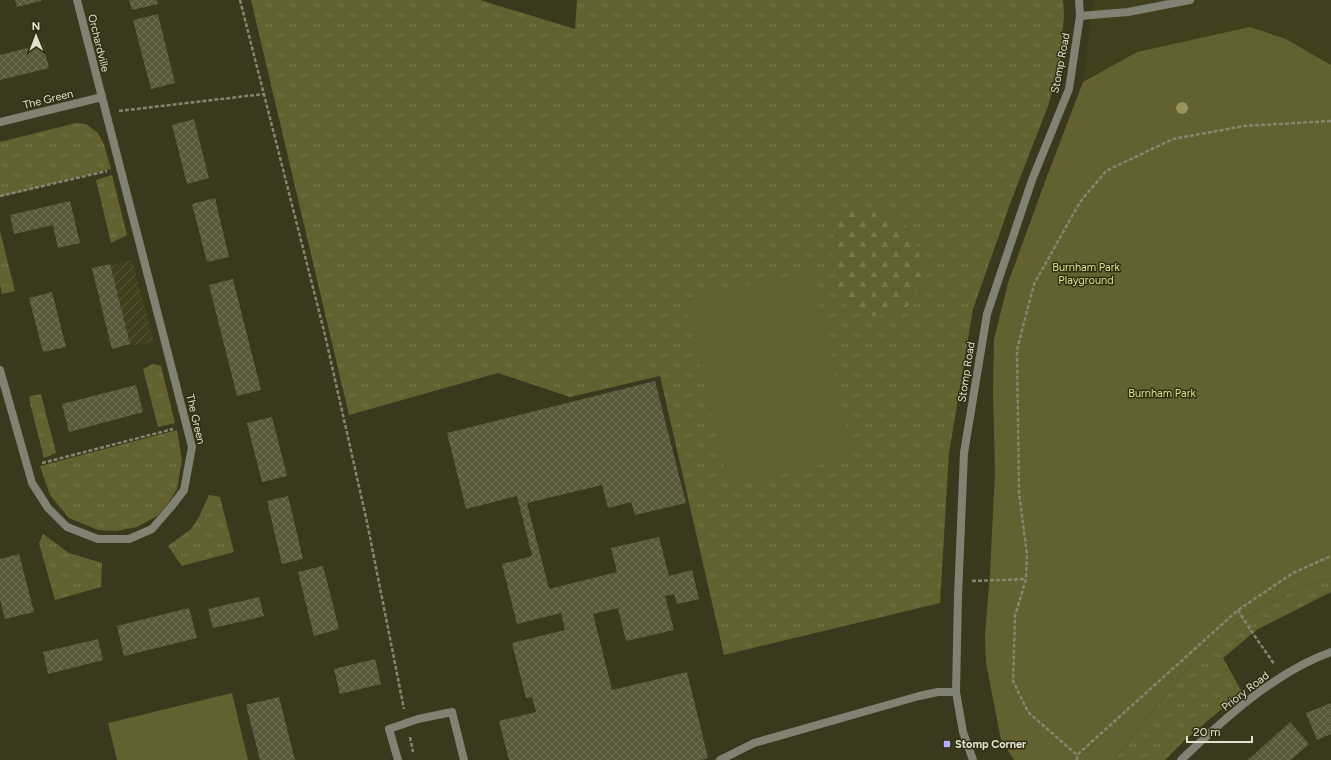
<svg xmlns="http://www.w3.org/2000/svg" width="1331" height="760" viewBox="0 0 1331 760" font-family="Figtree,sans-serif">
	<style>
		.built { fill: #413f1c }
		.industrial { fill: url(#industrial-furrows) }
		.grass { fill: url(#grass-tufts) }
		.forest { fill: url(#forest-firs) }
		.park { fill: #63612f }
		.building { fill: url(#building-cross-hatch) }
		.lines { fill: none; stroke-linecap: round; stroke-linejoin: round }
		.path { stroke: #86856f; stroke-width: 2.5; stroke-dasharray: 4 2; stroke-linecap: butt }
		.service { stroke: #818174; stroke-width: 8 }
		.minor { stroke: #818174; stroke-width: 8 }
		.tertiary { stroke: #818174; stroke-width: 8 }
		.tree { fill: #96945a }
		.poi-dot { fill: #b2adf9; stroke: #302f13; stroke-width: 1.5 }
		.labels { text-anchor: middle; stroke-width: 3; stroke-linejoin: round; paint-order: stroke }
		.street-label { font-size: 11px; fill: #e2e2d1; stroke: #302f13 }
		.park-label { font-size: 11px; fill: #e2df8b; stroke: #302f13 }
		.poi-label { font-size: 11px; font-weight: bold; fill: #e2e2d1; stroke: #302f13; text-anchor: start }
	</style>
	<defs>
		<pattern id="industrial-furrows" width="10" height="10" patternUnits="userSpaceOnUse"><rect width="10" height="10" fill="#413f1c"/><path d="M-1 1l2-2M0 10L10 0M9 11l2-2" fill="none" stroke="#5c5a3c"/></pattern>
		<pattern id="grass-tufts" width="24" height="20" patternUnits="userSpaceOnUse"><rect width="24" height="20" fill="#63612f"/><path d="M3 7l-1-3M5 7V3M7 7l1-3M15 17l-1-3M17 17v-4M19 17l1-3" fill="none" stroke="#79774c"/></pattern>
		<pattern id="forest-firs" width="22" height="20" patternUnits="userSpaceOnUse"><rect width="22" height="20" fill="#63612f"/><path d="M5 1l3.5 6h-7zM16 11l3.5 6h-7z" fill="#79774c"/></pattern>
		<pattern id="building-cross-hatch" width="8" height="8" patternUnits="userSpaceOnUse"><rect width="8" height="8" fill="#59583b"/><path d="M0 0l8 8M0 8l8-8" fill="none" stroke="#717056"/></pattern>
	</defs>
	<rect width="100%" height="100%" fill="#3a391e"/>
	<!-- built -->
	<path class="built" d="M1093,0H1331V65L1286,39L1137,52L1083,82Z"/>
	<!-- industrial -->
	<path class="industrial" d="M132,260L154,342L136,345L128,344L111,348L92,270Z"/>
	<!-- grass -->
	<g class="grass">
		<path d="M251,0H480L575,29L577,0H1063L1064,15L1060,63L1048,106L1010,204L973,309L949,453L940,603L724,655L660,376L570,397L498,373L349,415Z"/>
		<path d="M76,123L86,124L98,133L104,144L111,169L0,197V142Z"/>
		<path d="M112,175L127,235L111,243L96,180Z"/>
		<path d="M0,231L15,291L2,294L0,285Z"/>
		<path d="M153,364L161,366L175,423L158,427L143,369Z"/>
		<path d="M41,394L56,453L44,458L29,399L30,396Z"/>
		<path d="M177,430L182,460L177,489L167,505L157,516L137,527L116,531L98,530L69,518L50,495L40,466Z"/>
		<path d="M209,495L220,497L234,552L182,566L168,546L191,529L199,517Z"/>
		<path d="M43,534L69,553L102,563L101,587L55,600L39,543Z"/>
		<path d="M1331,578V592L1258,629L1223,658L1242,692L1187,738L1165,760H1114L1211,638L1237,622L1296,588Z"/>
	</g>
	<!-- forest -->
	<path class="forest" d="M864,209C874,212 886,213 896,218C921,232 930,284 910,304C903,311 894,314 885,315C875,317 858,316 850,309C847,306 843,300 841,296C836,284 829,243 833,230C834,227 837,222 839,219C845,212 855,211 864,209Z"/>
	<!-- park -->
	<g class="park">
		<path d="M1250,27L1286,39L1331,65V578L1296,588L1237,622L1211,638L1114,760H1014L1001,740L986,663L985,634L990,574L995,472L993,393L994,339L1008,283L1046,179L1083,82L1137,52Z"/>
		<path d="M811,271L854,457L728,486L685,300Z"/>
		<path d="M232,693L248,760H117L108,723Z"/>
	</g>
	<!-- building -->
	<g class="building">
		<path d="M15,0H41V1L17,7Z"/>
		<path d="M129,0H157L158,4L132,10Z"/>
		<path d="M158,14L175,83L151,89L133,20Z"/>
		<path d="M43,44L49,68L0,80V55Z"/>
		<path d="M194,119L209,178L187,184L172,125Z"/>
		<path d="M215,198L229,257L207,262L192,204Z"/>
		<path d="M70,201L80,243L58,248L53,225L14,234L10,215Z"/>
		<path d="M110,264L130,344L112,349L92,268Z"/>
		<path d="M233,279L261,390L237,396L209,285Z"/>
		<path d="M52,292L66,347L43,352L29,298Z"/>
		<path d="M655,381L686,503L635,515L631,502L608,508L602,485L527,503L549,589L617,572L611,548L659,537L669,576L692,570L699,599L677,604L674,594L665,596L674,630L626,641L618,608L593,614L612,690L687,672L708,758L701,760H509L499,721L536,712L532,697L526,698L512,643L565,630L561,613L517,624L502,564L532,556L517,496L466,509L447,433Z"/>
		<path d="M136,385L143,412L69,432L62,404Z"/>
		<path d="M272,417L287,476L262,482L247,423Z"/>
		<path d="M288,496L303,559L282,564L267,501Z"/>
		<path d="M19,554L34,612L5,619L0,599V559Z"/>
		<path d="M323,566L339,629L314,636L298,572Z"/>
		<path d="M259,597L264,616L213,628L208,609Z"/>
		<path d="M189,608L197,638L124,656L117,626Z"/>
		<path d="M98,639L103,660L48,674L43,652Z"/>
		<path d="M375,659L381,684L340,694L334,669Z"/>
		<path d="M279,697L295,760H260L246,705Z"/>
		<path d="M1331,703V734L1317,740L1306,713Z"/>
		<path d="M1290,722L1309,744L1291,760H1248Z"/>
	</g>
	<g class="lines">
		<!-- path -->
		<g class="path">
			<path d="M240,0L325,335L367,522L404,709"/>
			<path d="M119,111L264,94"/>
			<path d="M1331,121L1244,126L1173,139L1106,171L1080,202L1034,284L1017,350L1019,493L1027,554L1026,579L1015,616L1013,681L1028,712L1077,755L1238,610L1293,573L1331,556"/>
			<path d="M0,196L107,171"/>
			<path d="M42,463L173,429"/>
			<path d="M972,581L1026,579"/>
			<path d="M1238,610C1249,629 1262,646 1274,664"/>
			<path d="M410,737L413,752"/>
			<path d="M1077,760V755"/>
		</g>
		<!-- service -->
		<g class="service">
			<path d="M1080,16L1128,12L1190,0"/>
			<path d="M389,729L418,719L452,712L464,760"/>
			<path d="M720,760L754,743L919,696L938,692H956"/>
		</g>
		<!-- minor -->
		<g class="minor">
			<path d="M0,122L102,97"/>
			<path d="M0,370L32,483L48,508L67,527L98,539H129L152,529L171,507L184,490L192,447L77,0"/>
			<path d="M389,729L398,760"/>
			<path d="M973,760L963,732L956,692L958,596L964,453L987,314L1032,180L1069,89L1080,16L1079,0"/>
		</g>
		<!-- tertiary -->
		<path class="tertiary" d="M1181,760C1224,719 1275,672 1331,652"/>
	</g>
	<!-- trees -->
	<circle class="tree" cx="1182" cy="108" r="6"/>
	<!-- markers -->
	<rect class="poi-dot" x="943" y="740" width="8" height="8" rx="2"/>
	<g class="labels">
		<!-- street labels -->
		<g class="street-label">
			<text transform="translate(99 43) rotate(76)" y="4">Orchardville</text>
			<text transform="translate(1060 63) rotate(-79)" y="4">Stomp Road</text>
			<text transform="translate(48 99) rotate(-14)" y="4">The Green</text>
			<text transform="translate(966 372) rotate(-81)" y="4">Stomp Road</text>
			<text transform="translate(196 419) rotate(77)" y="4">The Green</text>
			<text transform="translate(1245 691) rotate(-38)" y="4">Priory Road</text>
		</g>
		<!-- park labels -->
		<g class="park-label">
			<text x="1086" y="271">Burnham Park<tspan x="1086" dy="13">Playground</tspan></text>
			<text x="1162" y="397">Burnham Park</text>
		</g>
		<!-- poi labels -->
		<g class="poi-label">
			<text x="955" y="748">Stomp Corner</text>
		</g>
	</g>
	<!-- north arrow -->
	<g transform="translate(36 36) rotate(359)" stroke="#302f13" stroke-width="3" paint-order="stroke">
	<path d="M0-3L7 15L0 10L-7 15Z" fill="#e2e2d1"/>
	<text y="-6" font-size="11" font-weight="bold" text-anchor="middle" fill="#e2e2d1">N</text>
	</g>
	<!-- scale -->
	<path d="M1187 736v6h65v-6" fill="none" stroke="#e2e2d1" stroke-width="2"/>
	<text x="1193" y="736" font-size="12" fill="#e2e2d1" stroke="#302f13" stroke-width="3" paint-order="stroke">20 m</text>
</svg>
